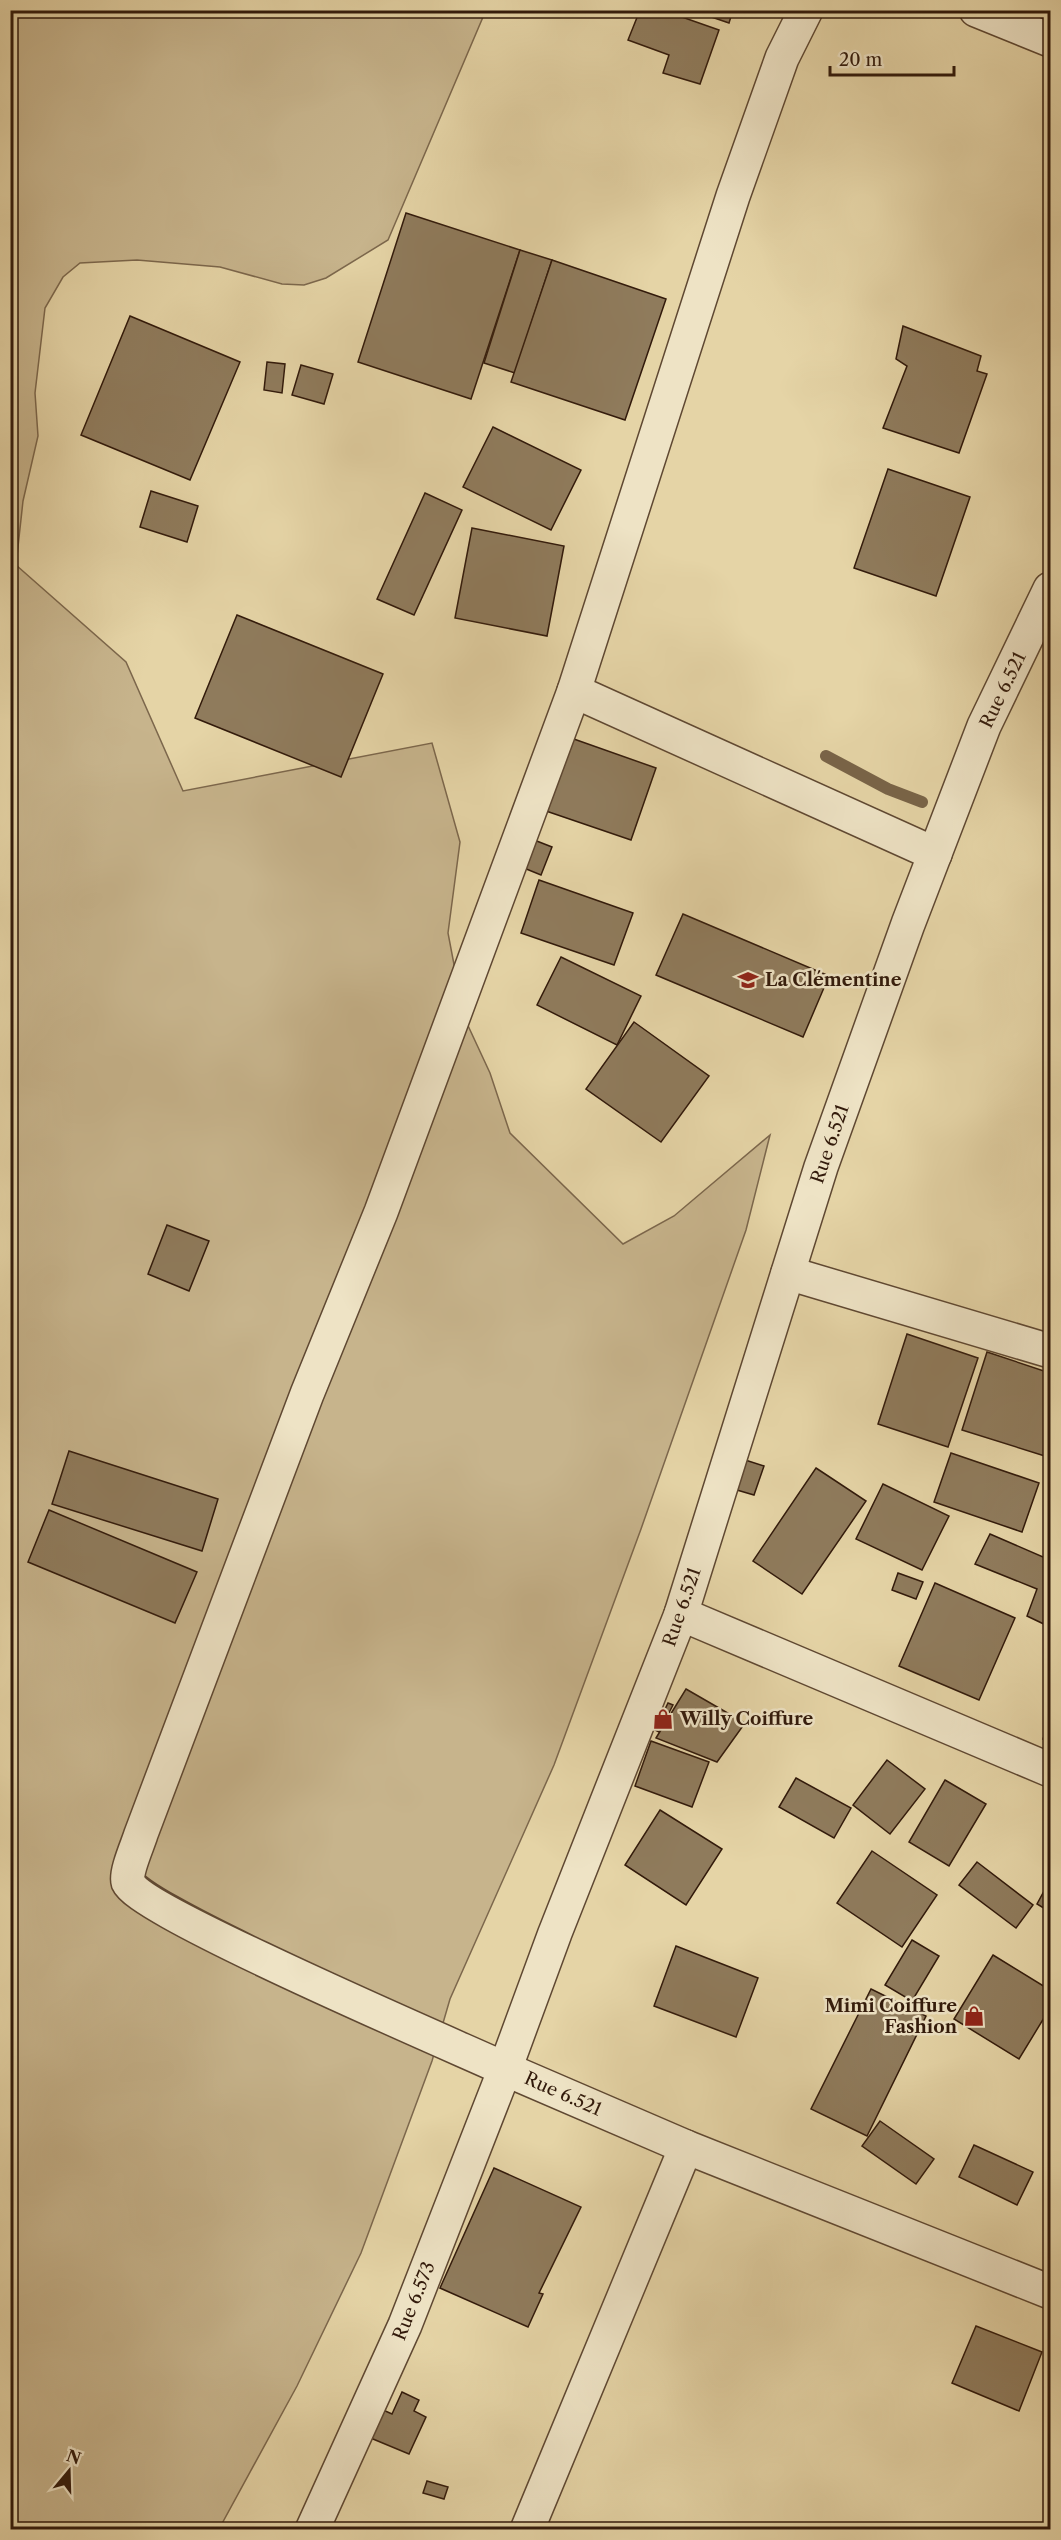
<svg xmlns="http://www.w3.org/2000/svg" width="1061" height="2540" viewBox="0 0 1061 2540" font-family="'Libre Caslon Text',serif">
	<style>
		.green { fill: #c7b48c; stroke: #7c674c; stroke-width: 1.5 }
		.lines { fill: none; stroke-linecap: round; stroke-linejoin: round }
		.stream { stroke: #796448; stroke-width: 12 }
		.building { fill: #8f7b5c; stroke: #321a0b; stroke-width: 1.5 }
		.minor-casing { stroke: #5f4832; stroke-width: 36 }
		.minor { stroke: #eee3c5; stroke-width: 33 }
		.labels { text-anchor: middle; stroke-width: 5; stroke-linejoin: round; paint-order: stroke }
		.street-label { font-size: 18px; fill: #321a0b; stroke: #eee3c5 }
		.poi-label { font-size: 18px; font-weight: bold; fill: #321a0b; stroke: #eee3c5; text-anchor: start }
	</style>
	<rect width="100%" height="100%" fill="#e5d4a6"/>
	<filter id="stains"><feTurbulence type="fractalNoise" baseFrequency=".00333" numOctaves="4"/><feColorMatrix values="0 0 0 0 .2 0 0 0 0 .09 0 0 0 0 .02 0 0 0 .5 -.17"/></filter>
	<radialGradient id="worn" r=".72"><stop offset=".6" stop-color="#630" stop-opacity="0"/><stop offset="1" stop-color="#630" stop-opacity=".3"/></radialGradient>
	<!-- green -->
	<path class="green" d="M11,11H484L483,17L388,240L326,278L304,285L282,284L220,267L137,260L80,263L63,277L45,308L35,393L38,436L23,501L16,565L126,662L183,791L432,743L460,842L448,933L464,1017L490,1073L510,1133L623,1244L674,1216L770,1135L746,1230L641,1529L554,1765L450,1999L432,2061L361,2253L297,2386L219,2529L11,2530Z"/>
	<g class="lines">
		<!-- stream -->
		<path class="stream" d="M826,756L888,789L922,802"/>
	</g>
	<!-- building -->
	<g class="building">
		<path d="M640,10H662L719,30L700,84L663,73L669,55L628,40Z"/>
		<path d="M691,10H733L729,23Z"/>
		<path d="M406,213L520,250L471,399L358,362Z"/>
		<path d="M520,250L552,260L515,373L484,363Z"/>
		<path d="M552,260L666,299L625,420L511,382Z"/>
		<path d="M130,316L240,362L190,480L81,435Z"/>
		<path d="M903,326L981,356L977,371L987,374L959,453L883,428L907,366L896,359Z"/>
		<path d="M267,362L285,364L282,393L264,390Z"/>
		<path d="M301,365L333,374L324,404L292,395Z"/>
		<path d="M493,427L581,470L551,530L463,487Z"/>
		<path d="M888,469L970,497L936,596L854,568Z"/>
		<path d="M151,491L198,506L187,542L140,527Z"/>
		<path d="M425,493L462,510L414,615L377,599Z"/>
		<path d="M472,528L564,546L547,636L455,618Z"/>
		<path d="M237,615L383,674L341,777L195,718Z"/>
		<path d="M571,738L656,768L631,840L546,811Z"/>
		<path d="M529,838L552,847L541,875L519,866Z"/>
		<path d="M539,880L633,913L614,965L521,933Z"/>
		<path d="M683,914L829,976L803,1037L656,975Z"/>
		<path d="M561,957L641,996L617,1045L537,1005Z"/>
		<path d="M634,1022L709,1076L661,1142L586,1089Z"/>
		<path d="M167,1225L209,1241L189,1291L148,1274Z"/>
		<path d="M907,1334L978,1358L948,1447L878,1424Z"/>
		<path d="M987,1352L1050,1373V1448L1048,1457L962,1430Z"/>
		<path d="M69,1451L218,1499L202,1551L52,1504Z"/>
		<path d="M951,1453L1039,1483L1022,1532L934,1502Z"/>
		<path d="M739,1458L764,1466L754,1495L730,1488Z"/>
		<path d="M816,1468L866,1501L802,1594L753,1561Z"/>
		<path d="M883,1484L949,1516L922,1570L856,1539Z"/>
		<path d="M49,1510L197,1572L175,1623L28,1562Z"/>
		<path d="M990,1534L1050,1560V1627L1027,1616L1037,1589L975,1564Z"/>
		<path d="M898,1573L923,1582L916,1599L892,1590Z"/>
		<path d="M935,1583L1015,1618L979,1700L899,1666Z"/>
		<path d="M686,1689L745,1723L717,1762L656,1738Z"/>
		<path d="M668,1703L673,1705L659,1732L655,1730Z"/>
		<path d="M1050,1717V1742L1043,1739Z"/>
		<path d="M651,1741L709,1762L692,1807L635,1786Z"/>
		<path d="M887,1760L925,1789L890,1834L853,1805Z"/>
		<path d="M796,1778L851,1808L834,1838L779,1807Z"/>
		<path d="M945,1780L986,1804L949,1866L909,1842Z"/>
		<path d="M660,1810L722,1849L686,1905L625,1865Z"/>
		<path d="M872,1851L937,1895L902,1947L837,1903Z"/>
		<path d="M977,1862L1033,1905L1016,1928L959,1885Z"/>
		<path d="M1050,1880V1912L1037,1904Z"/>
		<path d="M912,1940L939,1956L912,2001L885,1985Z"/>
		<path d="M676,1946L758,1978L736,2037L654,2006Z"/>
		<path d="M993,1955L1050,1990V2008L1019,2059L954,2019Z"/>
		<path d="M871,1989L926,2016L867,2136L811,2109Z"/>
		<path d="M880,2121L934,2159L916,2184L862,2146Z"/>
		<path d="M974,2145L1033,2172L1017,2205L959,2177Z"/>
		<path d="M494,2168L581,2207L539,2293L543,2294L528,2327L440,2288Z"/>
		<path d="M976,2326L1042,2352L1019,2411L952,2383Z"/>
		<path d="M402,2392L419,2400L414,2411L426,2417L409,2454L361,2434L372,2405L392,2414Z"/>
		<path d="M427,2481L448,2487L444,2499L423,2493Z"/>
	</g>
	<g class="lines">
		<!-- minor casing -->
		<g class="minor-casing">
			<g id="minor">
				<path d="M976,10L1050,40"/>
				<path d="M1050,589L984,726L908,924L821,1167L681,1614L555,1933L505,2069L686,2147L1050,2292"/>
				<path d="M574,691L935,854"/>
				<path d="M788,1273L1050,1351"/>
				<path d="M681,1614L1050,1770"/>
				<path d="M312,2530L405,2325L505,2069C455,2046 141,1912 128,1882C125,1873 138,1844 141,1834L307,1394L381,1212L574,691L733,196L782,58L806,10"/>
				<path d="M527,2530L686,2147"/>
			</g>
		</g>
		<!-- minor -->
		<use href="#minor" class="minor"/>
	</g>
	<!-- icons -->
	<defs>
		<g id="school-bare" transform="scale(1.62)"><path d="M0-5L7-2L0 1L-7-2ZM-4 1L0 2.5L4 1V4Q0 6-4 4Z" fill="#8f2418" stroke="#eee3c5" stroke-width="2.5" paint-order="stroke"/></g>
		<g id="shop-bare" transform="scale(1.62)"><path d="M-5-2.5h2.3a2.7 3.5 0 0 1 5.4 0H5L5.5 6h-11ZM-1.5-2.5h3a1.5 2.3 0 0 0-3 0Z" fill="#8f2418" stroke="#eee3c5" stroke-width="2.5" paint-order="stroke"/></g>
	</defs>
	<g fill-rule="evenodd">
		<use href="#school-bare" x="748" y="980"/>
		<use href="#shop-bare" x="663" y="1719"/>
		<use href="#shop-bare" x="974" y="2016"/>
	</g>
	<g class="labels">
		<!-- street labels -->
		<g class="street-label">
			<text transform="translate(1003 690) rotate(-64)" y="6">Rue 6.521</text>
			<text transform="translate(830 1144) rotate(-71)" y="6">Rue 6.521</text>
			<text transform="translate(682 1607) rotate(-71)" y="6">Rue 6.521</text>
			<text transform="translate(563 2094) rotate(24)" y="6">Rue 6.521</text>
			<text transform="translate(414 2301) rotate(-68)" y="6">Rue 6.573</text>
		</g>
		<!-- poi labels -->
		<g class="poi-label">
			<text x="765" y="986">La Clémentine</text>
			<text x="680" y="1725">Willy Coiffure</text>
			<text x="957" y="2012" text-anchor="end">Mimi Coiffure<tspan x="957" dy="21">Fashion</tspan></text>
		</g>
	</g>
	<!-- margin -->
	<rect width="1061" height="2540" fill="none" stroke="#e5d4a6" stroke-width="36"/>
	<rect x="12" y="12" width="1037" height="2516" fill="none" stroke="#321a0b" stroke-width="3"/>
	<rect x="18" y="18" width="1025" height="2504" fill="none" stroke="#321a0b" stroke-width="1.5"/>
	<!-- north arrow -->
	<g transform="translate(69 2471) rotate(19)" stroke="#eee3c5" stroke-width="4.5" paint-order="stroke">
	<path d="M0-4.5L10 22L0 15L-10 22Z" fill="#321a0b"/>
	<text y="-9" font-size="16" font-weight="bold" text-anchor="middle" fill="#321a0b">N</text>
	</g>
	<!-- scale -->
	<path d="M830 66v9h124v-9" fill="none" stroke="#321a0b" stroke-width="3"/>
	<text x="839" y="66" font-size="18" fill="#321a0b" stroke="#eee3c5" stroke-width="4.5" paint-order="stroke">20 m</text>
	<rect width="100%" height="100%" filter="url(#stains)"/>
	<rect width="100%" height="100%" fill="url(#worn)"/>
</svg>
